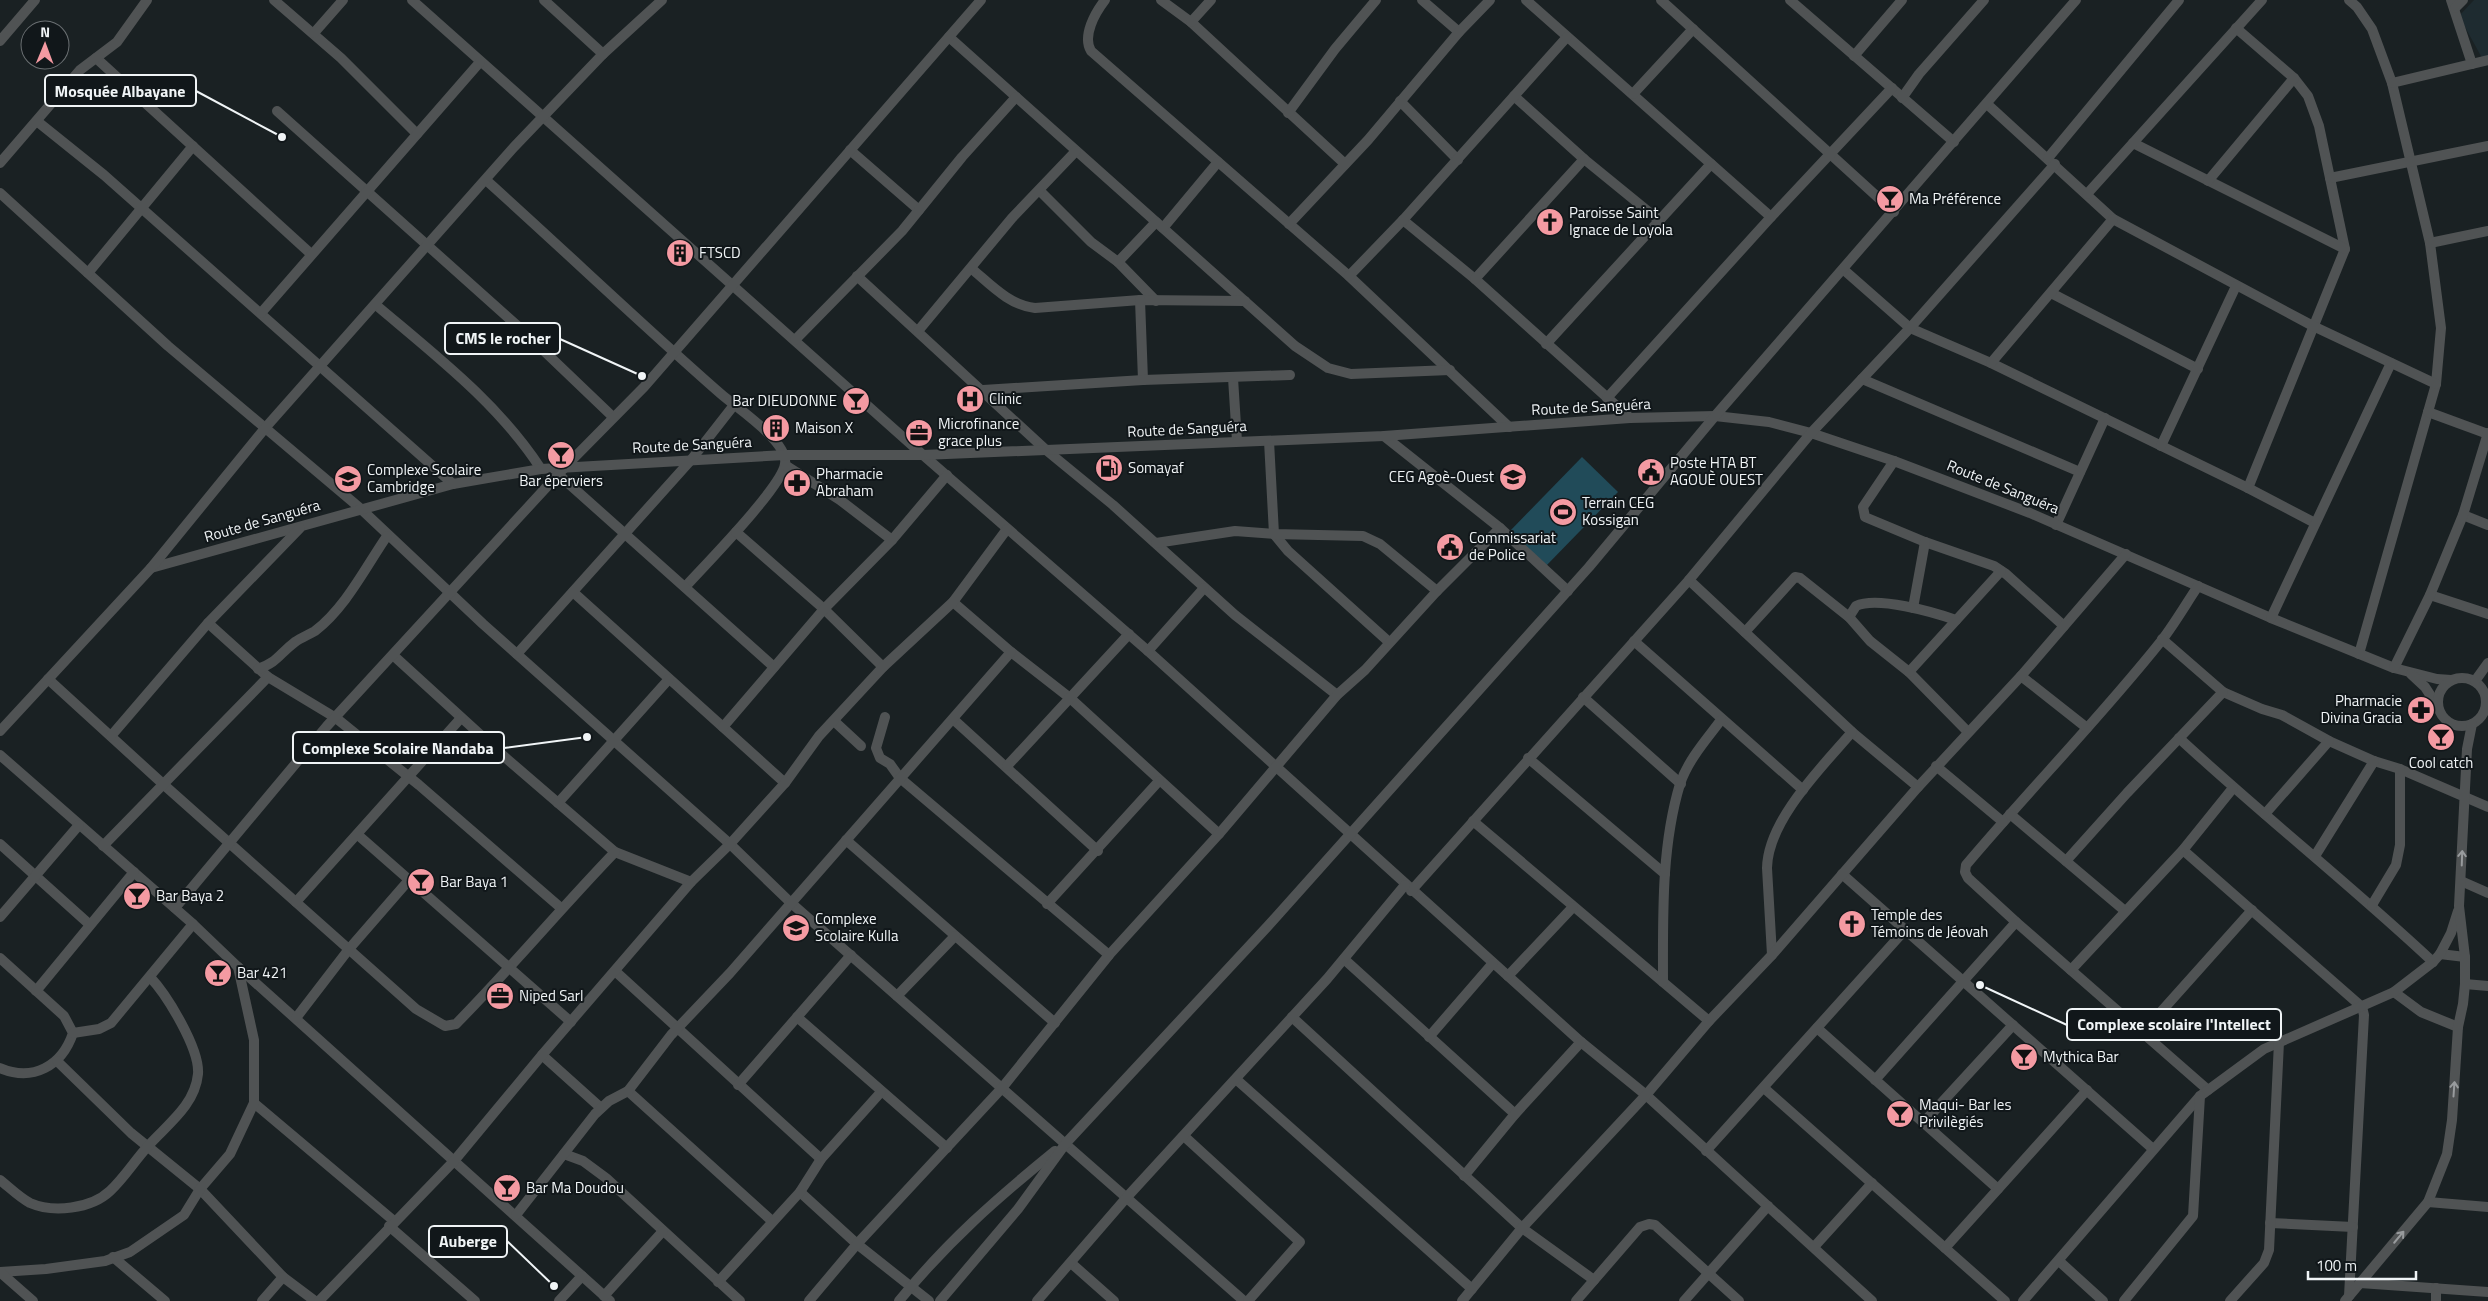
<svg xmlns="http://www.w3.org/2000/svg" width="2488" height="1301" viewBox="0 0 2488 1301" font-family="'Titillium Web',sans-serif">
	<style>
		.built { fill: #1e2b30 }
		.green { fill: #214b59 }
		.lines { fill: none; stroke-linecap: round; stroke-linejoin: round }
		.minor { stroke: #505354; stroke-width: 10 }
		.oneway { stroke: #989b9d }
		.labels { text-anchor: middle; stroke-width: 4; stroke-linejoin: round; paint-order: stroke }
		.poi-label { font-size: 15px; fill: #f0f4f6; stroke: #11171a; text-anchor: start }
		.street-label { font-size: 15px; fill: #f0f4f6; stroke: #11171a }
		.leader { fill: none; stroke: #f0f4f6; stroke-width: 2 }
		.callout-dot { fill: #f0f4f6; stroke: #11171a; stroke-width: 2 }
		.callout { fill: #11171a; stroke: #f0f4f6; stroke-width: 2 }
		.callout-label { font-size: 16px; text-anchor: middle; font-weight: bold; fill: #f0f4f6 }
	</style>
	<rect width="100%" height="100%" fill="#1a2123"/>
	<!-- built -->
	<path class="built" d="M2474,0H2488V57L2482,58L2459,16Z"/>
	<!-- green -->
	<path class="green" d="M1582,457L1618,492L1545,567L1509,532Z"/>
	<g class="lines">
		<!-- minor -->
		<g class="minor">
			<path d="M274,0L341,58L417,134"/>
			<path d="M412,0L923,455L1148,651L1581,1042L1646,1095L1872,1301"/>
			<path d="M544,0L603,54"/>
			<path d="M1105,0C1095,13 1082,36 1091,51L1349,276L1509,427"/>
			<path d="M1161,0L1191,22L1345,164"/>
			<path d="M1422,0L1459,32"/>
			<path d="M1526,0L1771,217"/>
			<path d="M1661,0L1894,212"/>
			<path d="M1790,0L1954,142"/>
			<path d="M2349,0L2357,7L2372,29L2392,83L2430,243L2441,328L2436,384L2359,654"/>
			<path d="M2451,0L2472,64"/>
			<path d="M2455,8L2463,0"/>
			<path d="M1191,22L1211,0"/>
			<path d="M2236,28L2294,78L2308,96L2319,126L2345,249L2248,488"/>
			<path d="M314,33L343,0"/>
			<path d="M949,37L1295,346L1328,368L1351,374L1450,370"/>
			<path d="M0,41L35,0"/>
			<path d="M1854,56L1902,0"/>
			<path d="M96,58L311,254"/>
			<path d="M2392,83L2488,60"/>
			<path d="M1633,94L1693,29"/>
			<path d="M1514,96L1584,159L1660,221"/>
			<path d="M1902,98L1919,74L1984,0"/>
			<path d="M1400,101L1458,160"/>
			<path d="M1987,104L2113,219L2313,326L2436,384"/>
			<path d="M277,111L521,329L613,417"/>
			<path d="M1288,113L1335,49L1376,0"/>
			<path d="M38,122L104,175L453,484"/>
			<path d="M2133,143L2345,249"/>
			<path d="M850,150L919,210"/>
			<path d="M2048,158L2179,0"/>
			<path d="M0,163L80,70L117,42L147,0"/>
			<path d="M2330,178L2488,146"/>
			<path d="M486,180C565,251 641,324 721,394C737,408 789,442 785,464C782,487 704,566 685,587"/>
			<path d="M2208,181L2294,78"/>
			<path d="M1040,191L1091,242L1118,262L1156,301"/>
			<path d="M0,193L168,346L360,508L483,624L730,844L790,902L1244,1301"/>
			<path d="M2087,194L2262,0"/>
			<path d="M1403,220L1475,279L1630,418"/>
			<path d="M1289,224L1368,140L1459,32L1490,0"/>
			<path d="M1163,228L1218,162"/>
			<path d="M2430,243L2488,231"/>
			<path d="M1118,262L1156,222"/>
			<path d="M972,269C991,285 1009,305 1035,308L1140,300L1245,301"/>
			<path d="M1844,270L1910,328L1991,363L2248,488L2315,523"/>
			<path d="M88,273L193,146"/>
			<path d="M857,276L1046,450L1113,505L1235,615L1337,695"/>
			<path d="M1349,276L1403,220L1567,37"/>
			<path d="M1475,279L1584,159"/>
			<path d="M2051,293L2198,369"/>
			<path d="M1140,300L1143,380"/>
			<path d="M376,305C435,355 499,404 541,469"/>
			<path d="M261,313L480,62"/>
			<path d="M918,331L1012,218L1076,151"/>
			<path d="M795,340L902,231L962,157L1016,97"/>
			<path d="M1546,344L1711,164"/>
			<path d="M1991,363L2113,219"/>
			<path d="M1233,378L1237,441"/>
			<path d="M1862,379L2080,472"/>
			<path d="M983,390L1143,380L1290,375"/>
			<path d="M1607,398L1771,217L1892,88"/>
			<path d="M2428,412L2488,434"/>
			<path d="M1384,436L1500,528L1568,591"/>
			<path d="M1269,441L1274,534L1288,551L1389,642"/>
			<path d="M2161,446L2236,286"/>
			<path d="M1894,461L1863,507L1865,517L1925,542L1994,566L2006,574L2064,626"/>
			<path d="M785,465L840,500L892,540"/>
			<path d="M559,475L774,667"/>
			<path d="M2463,515L2488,525"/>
			<path d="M2056,525L2105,418"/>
			<path d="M736,532L824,609L883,667"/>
			<path d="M1156,543L1235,531L1274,534L1363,536L1380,544L1437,591"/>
			<path d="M151,568L453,484L541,469L785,455H923L1384,436L1630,418L1715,416L1769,422L1811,433L1894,461L2030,513L2271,618L2394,668L2437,679L2451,680"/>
			<path d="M1689,580L1852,732L1918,787"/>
			<path d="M2198,586C2186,604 2175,623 2162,640C2100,718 2030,789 1966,865L1965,872L1968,878L2016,922L2208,1090"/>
			<path d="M573,592L785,783"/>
			<path d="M2430,595L2488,614"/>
			<path d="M953,602L1011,652L1070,698L1219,834"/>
			<path d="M1913,608L1925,542"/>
			<path d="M1849,617L1856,606C1877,596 1933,612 1956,620"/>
			<path d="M2271,618L2391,363"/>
			<path d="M208,623L268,677L336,718L419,785L561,908"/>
			<path d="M1745,632L1795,577L1800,578L1849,617L1870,641L1909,672L1968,732"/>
			<path d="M2162,639L2223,692L2262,709L2282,715L2329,741L2374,761L2400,769L2488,807"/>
			<path d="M1634,641L1803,790"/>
			<path d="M1148,651L1204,588"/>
			<path d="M517,654L691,460L734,405"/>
			<path d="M394,656L507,759L615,852L691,882"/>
			<path d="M2394,668L2430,595L2463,515L2488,433"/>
			<path d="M258,669C279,661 278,655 295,642C301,638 308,635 315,631C346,607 365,568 387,536"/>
			<path d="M1909,672L2001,571"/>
			<path d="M2411,674L2425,687L2438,707"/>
			<path d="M2021,676L2087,728"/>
			<circle cx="2462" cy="702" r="24"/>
			<path d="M48,679L163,784L416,1009L445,1026L456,1024C511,968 561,908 615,852"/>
			<path d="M2475,681L2488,663"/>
			<path d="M1583,697L1681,784"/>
			<path d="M885,717L876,748L880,758L890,764L900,778L1109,955"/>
			<path d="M953,719L1098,851"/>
			<path d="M834,721L861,746"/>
			<path d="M723,727L824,609L892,540L947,475"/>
			<path d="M0,731L151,568L266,427L514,147L603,54L662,0"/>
			<path d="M111,736L208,623L300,528"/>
			<path d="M2179,738C2262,815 2351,885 2433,962"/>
			<path d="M0,755L193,924L238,967L610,1301"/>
			<path d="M1528,758L1665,874"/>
			<path d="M1007,766L1129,634"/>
			<path d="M1936,766L2003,822"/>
			<path d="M558,803L669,679"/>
			<path d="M2010,814L2125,911"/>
			<path d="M2265,814L2329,741"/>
			<path d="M1473,821L1709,1021"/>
			<path d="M358,835L571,1022"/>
			<path d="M846,840L1055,1023"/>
			<path d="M0,844L89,924"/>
			<path d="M103,846L268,677"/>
			<path d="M2183,850L2362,1007L2364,1015L2349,1296"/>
			<path d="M2315,856L2374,761"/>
			<path d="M2066,861L2127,793L2223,692"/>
			<path d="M1842,874L2153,1149"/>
			<path d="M2461,881L2488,893"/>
			<path d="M1411,891L1689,580L1811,433L1910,328L2055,164"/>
			<path d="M296,902L461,718"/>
			<path d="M1047,904L1159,781"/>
			<path d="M2372,905L2396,865L2400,845V769"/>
			<path d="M175,908L327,726L564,468L644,387L981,0"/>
			<path d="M0,917L79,825"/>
			<path d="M2440,954L2465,957"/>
			<path d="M1772,955L1767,868C1768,820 1822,767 1852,732"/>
			<path d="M0,958L64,1016L73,1033C62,1066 33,1082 0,1068"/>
			<path d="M1344,959L1515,1114"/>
			<path d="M2071,970L2183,850L2233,788"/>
			<path d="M615,971L821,1159"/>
			<path d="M1508,976L1573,907"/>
			<path d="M1663,982C1663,917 1661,847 1680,784C1688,760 1706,740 1721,720"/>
			<path d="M2465,984L2488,986"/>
			<path d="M36,991L134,872"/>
			<path d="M2394,992L2421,1012L2458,1027"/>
			<path d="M897,996L955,936"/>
			<path d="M797,1017L947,1148"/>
			<path d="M1292,1017L1522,1228L1594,1280"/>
			<path d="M296,1018L349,949L409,880"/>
			<path d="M1817,1028L1998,1189"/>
			<path d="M73,1033L99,1029L111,1023L193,924"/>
			<path d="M2142,1033L2252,910"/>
			<path d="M1429,1037L1493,963"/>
			<path d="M542,1055L601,1108"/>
			<path d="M57,1061L131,1133L200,1189L283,1277L315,1301"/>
			<path d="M1237,1080L1472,1289"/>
			<path d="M1875,1080L2016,922"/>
			<path d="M738,1085L851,955"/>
			<path d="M1764,1088L2005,1301"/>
			<path d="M628,1091L772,1221"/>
			<path d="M254,1103L394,1221"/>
			<path d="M1923,1123L2013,1025"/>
			<path d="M1185,1137L1300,1242L1248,1301"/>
			<path d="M1706,1151L1905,930"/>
			<path d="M564,1154L583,1161L606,1178L740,1301"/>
			<path d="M1464,1176L1515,1114L1581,1042"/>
			<path d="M0,1180C9,1187 20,1198 30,1203C53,1213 91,1209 110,1191C125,1177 135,1160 149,1145C168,1124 195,1105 198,1074C200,1049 167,995 150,977"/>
			<path d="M800,1192L857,1244L929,1301"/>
			<path d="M2428,1202L2488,1207"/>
			<path d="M516,1215L595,1114L609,1101L628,1091L671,1035L730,973L1011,652"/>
			<path d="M2270,1223L2353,1227"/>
			<path d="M389,1226L475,1301"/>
			<path d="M1814,1247L1872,1183"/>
			<path d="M1945,1248L2087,1090"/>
			<path d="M113,1257L165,1301"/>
			<path d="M2059,1261L2103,1301"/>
			<path d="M1071,1263L1114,1301"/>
			<path d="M0,1272L46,1269L105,1261L130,1252L184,1215L200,1189L230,1154L254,1103V1040L238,967"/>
			<path d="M0,1272L33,1301"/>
			<path d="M718,1282L800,1192L821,1159L881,1092"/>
			<path d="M2360,1283L2488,1292"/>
			<path d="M604,1296L663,1231"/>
			<path d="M262,1301L283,1277"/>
			<path d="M319,1301L454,1161L542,1055L691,882L730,844L785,783L819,736L883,667L953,602L1007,529"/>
			<path d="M559,1301L582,1276"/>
			<path d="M809,1301L857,1244L1002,1088L1109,955L1219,834L1337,695L1365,670L1437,591L1500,528"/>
			<path d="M899,1301C948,1241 996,1199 1055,1151"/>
			<path d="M940,1301L1018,1209L1066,1143L1267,927L1589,567L1715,416L2076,0"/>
			<path d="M1037,1301L1127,1197L1327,979L1405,885"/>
			<path d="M1462,1301L1522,1228L1646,1095L1709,1021L1772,955L1918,787L2021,676L2126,554"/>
			<path d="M1576,1301L1640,1227L1649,1224L1655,1225L1739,1301"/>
			<path d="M1684,1301L1768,1206"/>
			<path d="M2023,1301L2200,1096L2264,1049L2394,992L2433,962L2440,954L2451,933L2458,911"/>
			<path d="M2124,1301L2193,1216L2200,1096"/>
			<path d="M2230,1301L2264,1263L2269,1250L2279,1042"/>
			<path d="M2345,1301L2428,1202L2447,1154L2452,1120L2458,1027L2463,1004L2465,984V957L2459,906L2467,749L2472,724"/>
			<path d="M2436,1301V1288"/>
		</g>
	</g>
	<!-- one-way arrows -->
	<defs><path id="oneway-shaft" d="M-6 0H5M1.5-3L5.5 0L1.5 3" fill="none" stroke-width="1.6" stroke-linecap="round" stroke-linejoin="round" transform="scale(1.25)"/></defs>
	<g class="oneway">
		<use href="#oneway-shaft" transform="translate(2462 858) rotate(-88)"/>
		<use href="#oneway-shaft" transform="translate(2454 1089) rotate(-86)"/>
		<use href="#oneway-shaft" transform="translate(2399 1237) rotate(-50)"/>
	</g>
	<!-- icons -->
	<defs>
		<g id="bar-disc" transform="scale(1.4375)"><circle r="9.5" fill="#f49aa2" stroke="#11171a"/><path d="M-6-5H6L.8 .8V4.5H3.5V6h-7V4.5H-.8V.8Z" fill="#111"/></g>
		<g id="church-disc" transform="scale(1.4375)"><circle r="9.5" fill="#f49aa2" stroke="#11171a"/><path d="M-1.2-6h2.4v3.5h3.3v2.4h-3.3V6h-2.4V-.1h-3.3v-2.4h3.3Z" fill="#111"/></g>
		<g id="building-disc" transform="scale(1.4375)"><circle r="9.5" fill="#f49aa2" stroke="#11171a"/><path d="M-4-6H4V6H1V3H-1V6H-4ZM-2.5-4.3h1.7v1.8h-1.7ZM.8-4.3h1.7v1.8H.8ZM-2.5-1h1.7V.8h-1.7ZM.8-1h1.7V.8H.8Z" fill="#111"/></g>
		<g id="hospital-disc" transform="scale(1.4375)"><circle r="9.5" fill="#f49aa2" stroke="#11171a"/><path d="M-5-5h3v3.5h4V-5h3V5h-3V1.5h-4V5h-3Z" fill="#111"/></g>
		<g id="office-disc" transform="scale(1.4375)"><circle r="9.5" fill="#f49aa2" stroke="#11171a"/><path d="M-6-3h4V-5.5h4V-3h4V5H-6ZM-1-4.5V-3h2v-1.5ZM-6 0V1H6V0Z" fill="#111"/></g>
		<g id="fuel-disc" transform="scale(1.4375)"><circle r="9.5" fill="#f49aa2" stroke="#11171a"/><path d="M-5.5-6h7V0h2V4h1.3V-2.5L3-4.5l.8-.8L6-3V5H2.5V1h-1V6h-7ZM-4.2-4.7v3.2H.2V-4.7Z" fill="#111"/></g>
		<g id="civic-disc" transform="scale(1.4375)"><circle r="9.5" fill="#f49aa2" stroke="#11171a"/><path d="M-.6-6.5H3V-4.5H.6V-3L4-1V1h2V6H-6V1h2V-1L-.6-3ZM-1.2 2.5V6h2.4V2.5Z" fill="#111"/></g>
		<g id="school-disc" transform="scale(1.4375)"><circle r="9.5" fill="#f49aa2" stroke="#11171a"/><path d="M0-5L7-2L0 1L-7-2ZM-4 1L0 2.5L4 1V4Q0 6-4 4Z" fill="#111"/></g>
		<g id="pharmacy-disc" transform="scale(1.4375)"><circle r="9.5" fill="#f49aa2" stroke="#11171a"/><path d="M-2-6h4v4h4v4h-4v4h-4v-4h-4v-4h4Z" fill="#111"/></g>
		<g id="stadium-disc" transform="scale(1.4375)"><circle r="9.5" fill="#f49aa2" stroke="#11171a"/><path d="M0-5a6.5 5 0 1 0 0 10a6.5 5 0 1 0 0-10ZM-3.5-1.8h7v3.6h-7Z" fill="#111"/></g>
	</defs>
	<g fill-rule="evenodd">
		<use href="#bar-disc" x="1890" y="199"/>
		<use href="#church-disc" x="1550" y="222"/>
		<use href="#building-disc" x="680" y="253"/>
		<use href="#hospital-disc" x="970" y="399"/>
		<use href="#bar-disc" x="856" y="401"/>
		<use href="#building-disc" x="776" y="428"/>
		<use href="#office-disc" x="919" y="433"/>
		<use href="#bar-disc" x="561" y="455"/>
		<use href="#fuel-disc" x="1109" y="468"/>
		<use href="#civic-disc" x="1651" y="472"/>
		<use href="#school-disc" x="1513" y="477"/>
		<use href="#school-disc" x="348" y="479"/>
		<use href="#pharmacy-disc" x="797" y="483"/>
		<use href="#stadium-disc" x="1563" y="512"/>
		<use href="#civic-disc" x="1450" y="547"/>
		<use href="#pharmacy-disc" x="2421" y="710"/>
		<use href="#bar-disc" x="2441" y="737"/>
		<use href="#bar-disc" x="421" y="882"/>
		<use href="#bar-disc" x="137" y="896"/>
		<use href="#church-disc" x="1852" y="924"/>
		<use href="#school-disc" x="796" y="928"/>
		<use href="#bar-disc" x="218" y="973"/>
		<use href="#office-disc" x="500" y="996"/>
		<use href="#bar-disc" x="2024" y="1057"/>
		<use href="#bar-disc" x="1900" y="1114"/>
		<use href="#bar-disc" x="507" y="1188"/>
	</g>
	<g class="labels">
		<!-- poi labels -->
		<g class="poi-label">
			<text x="1909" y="204">Ma Préférence</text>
			<text x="1569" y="218">Paroisse Saint<tspan x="1569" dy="17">Ignace de Loyola</tspan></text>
			<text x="699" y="258">FTSCD</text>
			<text x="989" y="404">Clinic</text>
			<text x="837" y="406" text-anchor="end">Bar DIEUDONNE</text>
			<text x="938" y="429">Microfinance<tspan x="938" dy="17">grace plus</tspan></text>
			<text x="795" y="433">Maison X</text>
			<text x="1670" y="468">Poste HTA BT<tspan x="1670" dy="17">AGOUÈ OUEST</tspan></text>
			<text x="1128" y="473">Somayaf</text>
			<text x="367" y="475">Complexe Scolaire<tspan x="367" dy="17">Cambridge</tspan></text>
			<text x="816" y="479">Pharmacie<tspan x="816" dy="17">Abraham</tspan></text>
			<text x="1494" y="482" text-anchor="end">CEG Agoè-Ouest</text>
			<text x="561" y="486" text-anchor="middle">Bar éperviers</text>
			<text x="1582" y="508">Terrain CEG<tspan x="1582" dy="17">Kossigan</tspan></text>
			<text x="1469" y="543">Commissariat<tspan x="1469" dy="17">de Police</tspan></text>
			<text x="2402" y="706" text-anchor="end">Pharmacie<tspan x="2402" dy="17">Divina Gracia</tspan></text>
			<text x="2441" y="768" text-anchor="middle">Cool catch</text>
			<text x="440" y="887">Bar Baya 1</text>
			<text x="156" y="901">Bar Baya 2</text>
			<text x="1871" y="920">Temple des<tspan x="1871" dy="17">Témoins de Jéovah</tspan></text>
			<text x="815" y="924">Complexe<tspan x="815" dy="17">Scolaire Kulla</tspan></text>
			<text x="237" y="978">Bar 421</text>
			<text x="519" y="1001">Niped Sarl</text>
			<text x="2043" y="1062">Mythica Bar</text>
			<text x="1919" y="1110">Maqui- Bar les<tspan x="1919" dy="17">Privilègiés</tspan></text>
			<text x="526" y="1193">Bar Ma Doudou</text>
		</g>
		<!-- street labels -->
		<g class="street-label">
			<text transform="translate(1591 407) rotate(-3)" y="5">Route de Sanguéra</text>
			<text transform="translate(1187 429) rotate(-3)" y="5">Route de Sanguéra</text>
			<text transform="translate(692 445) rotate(-3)" y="5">Route de Sanguéra</text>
			<text transform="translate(2003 487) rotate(22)" y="5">Route de Sanguéra</text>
			<text transform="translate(262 521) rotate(-16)" y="5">Route de Sanguéra</text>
		</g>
	</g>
	<!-- callouts -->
	<path class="leader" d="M282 137L196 91M642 376L560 339M587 737L504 748M1980 985L2067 1025M554 1286L507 1241"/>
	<g class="callout-dot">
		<circle cx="282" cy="137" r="5"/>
		<circle cx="642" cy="376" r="5"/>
		<circle cx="587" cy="737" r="5"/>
		<circle cx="1980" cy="985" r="5"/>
		<circle cx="554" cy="1286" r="5"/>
	</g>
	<g class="callout">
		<rect x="45" y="75" width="151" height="31" rx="5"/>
		<rect x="445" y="323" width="115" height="31" rx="5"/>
		<rect x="293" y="732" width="211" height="31" rx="5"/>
		<rect x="2067" y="1009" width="214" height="31" rx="5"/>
		<rect x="429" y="1226" width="78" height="31" rx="5"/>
	</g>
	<g class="callout-label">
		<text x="120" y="97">Mosquée Albayane</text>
		<text x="503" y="344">CMS le rocher</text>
		<text x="398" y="754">Complexe Scolaire Nandaba</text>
		<text x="2174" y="1030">Complexe scolaire l'Intellect</text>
		<text x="468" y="1247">Auberge</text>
	</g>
	<!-- north arrow -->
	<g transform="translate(45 45) rotate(1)"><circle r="24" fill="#11171a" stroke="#6a6f72"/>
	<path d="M0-4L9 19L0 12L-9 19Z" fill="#f49aa2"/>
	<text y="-8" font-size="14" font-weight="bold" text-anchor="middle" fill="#f0f4f6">N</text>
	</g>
	<!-- scale -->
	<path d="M2308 1271v8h108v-8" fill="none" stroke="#f0f4f6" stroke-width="2.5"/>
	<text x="2316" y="1271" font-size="15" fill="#f0f4f6" stroke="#11171a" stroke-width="4" paint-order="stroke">100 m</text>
</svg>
